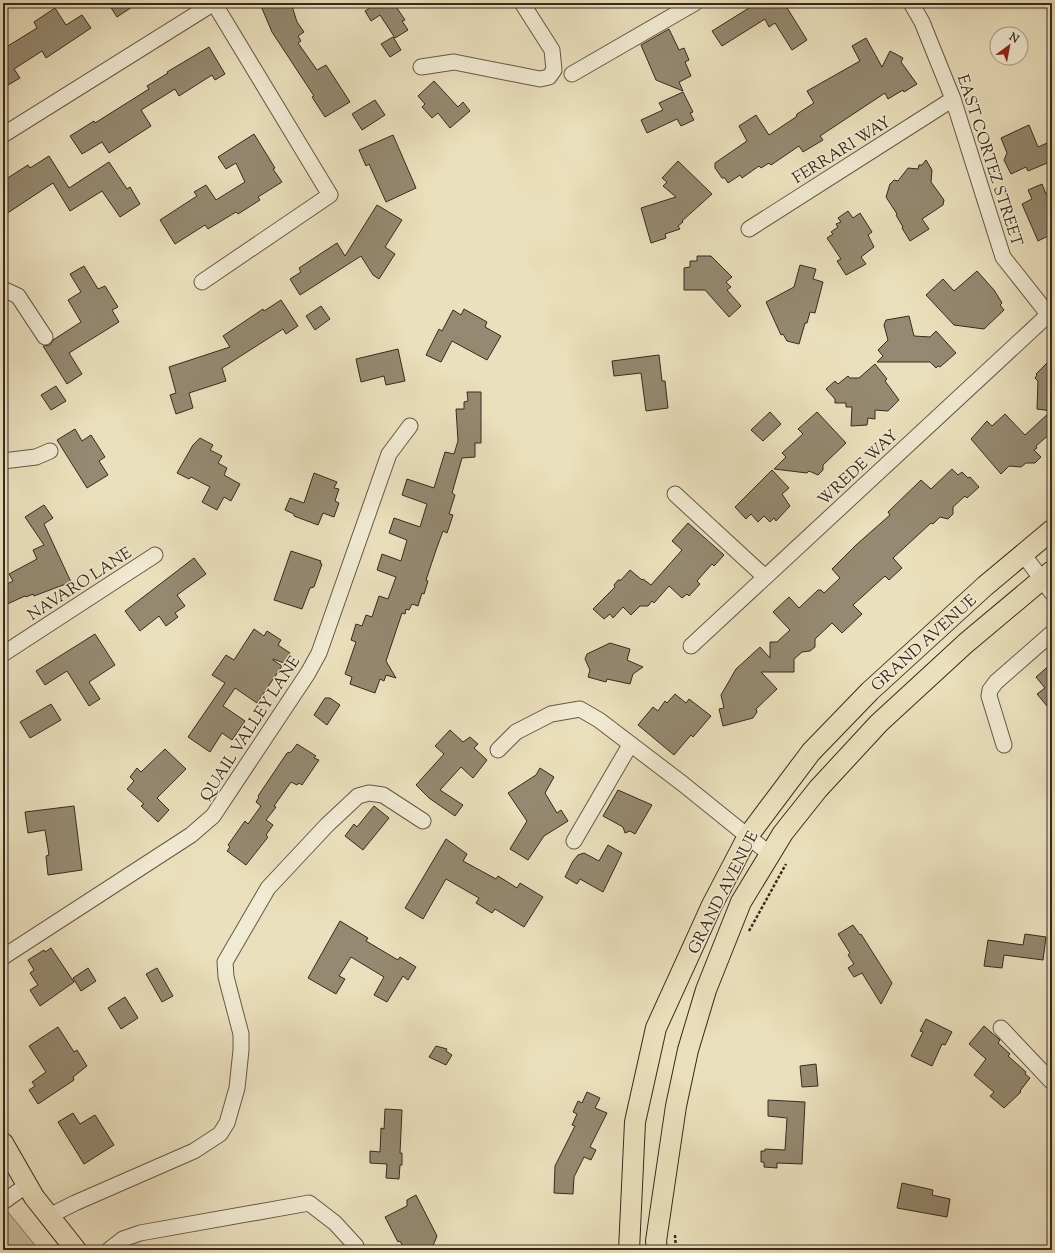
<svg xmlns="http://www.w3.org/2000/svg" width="1055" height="1253" viewBox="0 0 1055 1253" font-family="'Sorts Mill Goudy',serif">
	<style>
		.green { fill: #ccc1a2; stroke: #827660 }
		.building { fill: #958971; stroke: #372a1e }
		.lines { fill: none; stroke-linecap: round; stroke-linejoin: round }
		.minor-casing { stroke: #645846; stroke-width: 17 }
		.major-casing { stroke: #372a1e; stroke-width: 22 }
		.path { stroke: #372a1e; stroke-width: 2.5; stroke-dasharray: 3 2; stroke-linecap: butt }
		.minor { stroke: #f2ebd4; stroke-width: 15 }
		.major { stroke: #ebe0bd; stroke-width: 20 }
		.labels { text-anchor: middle; stroke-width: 3; stroke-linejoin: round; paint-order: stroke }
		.street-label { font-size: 16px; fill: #372a1e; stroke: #f2ebd4 }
	</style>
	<rect width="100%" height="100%" fill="#ebe0bd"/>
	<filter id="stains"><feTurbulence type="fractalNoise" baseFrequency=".005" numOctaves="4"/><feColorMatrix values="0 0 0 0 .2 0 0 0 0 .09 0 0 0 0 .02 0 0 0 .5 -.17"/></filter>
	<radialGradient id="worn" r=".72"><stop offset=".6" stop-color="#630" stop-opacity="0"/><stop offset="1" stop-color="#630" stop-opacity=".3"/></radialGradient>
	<!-- green -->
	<path class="green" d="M3,1206L39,1250H3Z"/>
	<!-- building -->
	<g class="building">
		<path d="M108,3H138L117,17Z"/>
		<path d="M263,3H291L297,22L304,32L298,36L301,41L298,43L317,70L326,65L350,102L325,117L312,97L314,96L272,32L261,6L264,5Z"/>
		<path d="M373,3H399L395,5L405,20L402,21L408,30L395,38L380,15L371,21L365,11L374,5Z"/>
		<path d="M757,3H784L807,40L792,50L775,23L769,27L765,19L722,46L712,31Z"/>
		<path d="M55,8L66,25L82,15L91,28L46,58L42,51L14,69L20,78L3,88V49L37,28L34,22Z"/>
		<path d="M669,29L679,50L684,48L689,60L685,62L691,76L679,82L683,91L656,80L641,45Z"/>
		<path d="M393,37L401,50L390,57L381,44Z"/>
		<path d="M866,38L882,67L890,51L903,58L901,62L917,84L904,92L903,90L888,99L885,93L820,136L823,140L803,152L799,146L771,165L769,163L761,168L759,166L742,178L740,175L728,183L725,178H722L715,168V163L747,141L739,126L756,115L769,135L796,117L797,114L814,103L807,91L860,61L852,46Z"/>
		<path d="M209,47L225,74L215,80L212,75L179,96L175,89L141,110L151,126L109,153L102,142L82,154L70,136L94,121L95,123L149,89L147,86L168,73L167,72Z"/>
		<path d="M434,81L458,107L463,102L470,111L450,128L438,113L432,118L422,107L425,104L418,96Z"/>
		<path d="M683,92L693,112L690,113L694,120L681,126L677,119L647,133L641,120L663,110L659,103Z"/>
		<path d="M375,100L385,115L362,130L352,114Z"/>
		<path d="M1029,125L1038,147L1052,141V161L1028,171L1026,167L1011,174L1004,160L1007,153L1001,138Z"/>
		<path d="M254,134L275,168L273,169L282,182L258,197L260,200L238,214L236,212L208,229L205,225L175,244L160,220L197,196L194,192L206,185L216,200L245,182L236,163L226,169L218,157Z"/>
		<path d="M393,135L416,188L386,202L369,164L366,166L359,150Z"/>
		<path d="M49,156L69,188L109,162L127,189L130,187L140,204L120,217L102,191L70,211L53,183L3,216V181L28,165L30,168Z"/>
		<path d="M926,160L932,170L931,182L944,200L943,205L922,219L929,229L910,241L902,228L903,227L896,215L897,214L886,197L890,184L894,180L898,181L908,168L918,169L919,165H922Z"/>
		<path d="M678,161L712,194L682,221L683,222L678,226L680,229L665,234L666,238L651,243L641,208L676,197L663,186L667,182L662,178Z"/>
		<path d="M1042,184L1046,194L1052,192V234L1038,241L1022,204L1032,199L1028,190Z"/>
		<path d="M377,205L402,220L385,247L395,254L379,279L373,275L361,256L300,295L290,279L301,272L299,268L337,243L345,256Z"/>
		<path d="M848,211L853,218L860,213L872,232L868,235L874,247L861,257L866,264L846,275L837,261L841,259L827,238L833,234L831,232L838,227L836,224L841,222L838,218Z"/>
		<path d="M697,256H711L732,277L726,282L731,287L727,290L741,306L729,317L705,290H684V268L690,267V261H697Z"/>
		<path d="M800,265L816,269L813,279L823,282L815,313L810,312L807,323H805L799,344L787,341L783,334L781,335L766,302L794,287Z"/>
		<path d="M84,266L98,289L105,286L118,307L112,310L119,322L69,353L82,374L67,384L43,346L50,345L53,340L81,322L68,300L81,292L70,274Z"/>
		<path d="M977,271L994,290L1002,303L1000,305L1004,310L984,329L954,325L926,295L943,279L954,291Z"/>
		<path d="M281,300L298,326L286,334L283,329L222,368L226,381L189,393L193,408L176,414L170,395L176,393L169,367L230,347L223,336L263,309L264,311Z"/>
		<path d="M321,306L330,319L315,330L306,316Z"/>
		<path d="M464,309L487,322L485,327L501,336L487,360L452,341L441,362L426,355L439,329L442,331L453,310L461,315Z"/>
		<path d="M909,316L914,336L930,337L936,331L956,353L940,367L938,366L936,368L930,362H877L883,356L878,350L888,340L884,325L886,320Z"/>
		<path d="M398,349L405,381L386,385L384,376L361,382L356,359Z"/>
		<path d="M659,355L662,381H665L668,408L646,411L641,373L614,376L612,361Z"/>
		<path d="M1052,358V432L1036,446L1037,448L1034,450L1041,457L1035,463H1026L1021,467L1009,466L1001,474L971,439L987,421L992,426L1005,414L1025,435L1051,411L1037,409L1038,381L1035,378L1037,375L1036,374Z"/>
		<path d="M875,364L887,379L885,381L899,400L888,411L875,410V419L868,418L867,425L851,426L852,407H846V403H835V399L826,389L835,381L838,384L848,376L850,378H859Z"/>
		<path d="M56,386L66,401L51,410L41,395Z"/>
		<path d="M467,392H481V443H475V457L462,458L452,493L455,495L449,514L453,515L447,533L443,531L436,550L426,580L428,581L424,594L422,593L418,606L412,604L409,610L406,609L405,614L402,613L386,661L396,678L386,675L384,681L380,679L375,693L350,684L352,677L345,674L356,642L351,640L356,624L362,626L366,615L372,617L379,596L388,599L396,577L377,570L382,554L401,561L407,540L389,533L394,518L420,527L427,504L402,495L407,479L434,488L445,452L454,454L458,441L456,409H464V402L468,401Z"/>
		<path d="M770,412L781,424L763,441L751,430Z"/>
		<path d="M817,412L846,443L823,465V470L818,475L809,471L807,473L774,469L786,457L782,453L803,434L798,429Z"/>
		<path d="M75,429L82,441L91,435L105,457L99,461L108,475L87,488L57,440Z"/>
		<path d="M200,438L213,445L210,450L222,456L218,463L227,468L224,475L240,484L231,501L224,497L217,510L202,502L210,487L191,477L189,479L177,473L193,445Z"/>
		<path d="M952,469L958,475L962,472L968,478L970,477L979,487L967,498L965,496L953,507V514L948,519L940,517L933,524L931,523L893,558L902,568L889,580L885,576L853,605L862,614L842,633L832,623L815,639V647L810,651L802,652L794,659V672H761L777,689L756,709L757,712L753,718L723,726L719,709L724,708L721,695L736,669L760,647L770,658V642H777L790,630L773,612L789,597L799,608L818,590H821L824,593L840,578L832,569L856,545L890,515L888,512L921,480L931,489Z"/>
		<path d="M772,470L789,488L782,494L790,506L776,521L774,518L770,522L764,516L758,522L751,514L746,519L735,507Z"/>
		<path d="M314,473L337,482L334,488L339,489L335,501L339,503L334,517L323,513L318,525L294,516V514L285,510L290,498L304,503Z"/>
		<path d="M44,505L53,518L44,524L71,582L34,596L33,594L26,597L25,596L3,606V586L13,581L9,574L37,559L33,550L44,545L25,517Z"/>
		<path d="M688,523L724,555L714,566L712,564L697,581L700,584L689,596L687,594L682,598L669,586L654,603L652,601L648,606H640L631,615L623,607L613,618L610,614L604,619L593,609L615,587L614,585L618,580H621L630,570L642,580L643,579L651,585L682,550L672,541Z"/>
		<path d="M291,551L321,561L320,563L322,564L314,587L310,588L302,609L274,600Z"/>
		<path d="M194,558L206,574L177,595L185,606L175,613L178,617L166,626L159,616L140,631L125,611Z"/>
		<path d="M254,629L264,636L267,631L281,640L278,645L290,653L284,663L273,659V660L282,666L257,703L235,688L223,706L245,721L232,740L222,733L210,752L188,737L225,683L212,675L226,655L234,660Z"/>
		<path d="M95,634L115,665L89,682L100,699L89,706L67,671L45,685L36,671Z"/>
		<path d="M610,643L630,649L627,660L643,667L633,674L630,684L607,679L606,682L588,677L590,670L585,659L587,654Z"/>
		<path d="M1052,663V712L1037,694L1045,688L1036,677Z"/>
		<path d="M675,694L686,703L689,699L711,716L693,737L691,735L674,755L638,725L653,707L658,711L665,701L667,703Z"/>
		<path d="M325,698H330L340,705L327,725L314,715Z"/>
		<path d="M51,704L61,720L30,738L20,722Z"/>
		<path d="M450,730L463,742L470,737L478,744L474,748L487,760L473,778L461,767L440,790L463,805L455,816L429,798L416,785L444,754L435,746Z"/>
		<path d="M297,744L316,756L314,758L319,760L302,785L299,783L297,785L291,782L274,806L276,807L266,820L273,825L266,835L268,837L246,865L227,851L230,847L228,845L245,821L248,824L261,806L256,802L259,797L258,796L287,753L291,752Z"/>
		<path d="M165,749L186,769L157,798L169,810L158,822L141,806L144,804L127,789L134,781L130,777L137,768L141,772Z"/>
		<path d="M540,768L554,777L545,793L557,813L561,810L568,821L544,836L528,860L510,849L527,821L508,793L536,775Z"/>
		<path d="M618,790L652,805L635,834L630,831L625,833L623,827L603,816Z"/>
		<path d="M74,806L82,870L48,875L46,856L49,855L45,830L28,833L25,812Z"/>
		<path d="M374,806L389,818L363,850L345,836L354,824L357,827Z"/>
		<path d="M446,839L467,854L463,861L496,879L498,876L517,888L520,883L543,897L524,927L495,909L492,913L476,903L479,898L446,879L423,919L405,908Z"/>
		<path d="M608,845L622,853L603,892L580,879L577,884L565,877L573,861L578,855L584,853L599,861Z"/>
		<path d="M340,921L368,938L366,941L398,960L400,957L416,967L408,980L403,976L387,1002L374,995L384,977L351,957L339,976L345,979L336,994L308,978Z"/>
		<path d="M853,925L860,935L861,934L892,983L881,1004L862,973L854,977L848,968L854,964L848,955L850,953L838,934Z"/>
		<path d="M1025,934L1046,937L1043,960L1004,955L1002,968L984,966L988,940L1023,945Z"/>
		<path d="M51,948L74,982L40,1006L30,990L38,985L30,973L34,970L28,960L44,950L45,952Z"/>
		<path d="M88,968L96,981L81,991L73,978Z"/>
		<path d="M157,968L173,996L162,1002L146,974Z"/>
		<path d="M125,997L138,1018L121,1029L108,1008Z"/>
		<path d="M926,1019L952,1032L945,1045L942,1044L932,1066L911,1056L923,1032L920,1031Z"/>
		<path d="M984,1026L1000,1040L998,1043L1010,1054L1008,1056L1026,1072L1025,1074L1030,1078L1020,1091L1021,1092L1004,1108L990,1096L994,1092L974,1075L986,1059L969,1044Z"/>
		<path d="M58,1027L74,1052L77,1050L87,1066L73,1077L74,1080L38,1104L29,1090L35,1086L32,1082L46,1072L29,1046Z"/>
		<path d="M436,1046L447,1049L446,1051L452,1055L446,1065L429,1057Z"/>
		<path d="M816,1064L818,1086L802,1087L800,1066Z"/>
		<path d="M587,1092L600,1098L595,1108L607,1113L590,1147L596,1150L591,1160L584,1157L574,1177L573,1194L554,1193L555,1166L575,1126L572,1125L577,1114L573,1112L578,1101L582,1103Z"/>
		<path d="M768,1100L805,1102L802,1164L777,1163V1168L764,1167V1162H761V1151H765V1149L785,1150L787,1118L768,1116Z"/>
		<path d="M385,1109L402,1110L400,1153H402V1165H400L399,1179L386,1178L387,1164L370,1163V1151L380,1152L381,1128L384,1129Z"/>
		<path d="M73,1113L80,1124L95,1115L114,1145L84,1164L58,1122Z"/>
		<path d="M902,1183L933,1190L932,1195L950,1199L947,1217L897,1208Z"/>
		<path d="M416,1195L437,1236L432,1248L428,1250H405L400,1241L398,1242L385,1217L407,1206V1200Z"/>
	</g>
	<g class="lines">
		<!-- minor casing -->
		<g class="minor-casing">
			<g id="minor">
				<path d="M911,3L922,22L953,99L1003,257L1052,319"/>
				<path d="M421,67L454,62L540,79L549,77L554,70L552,50L522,3"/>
				<path d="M572,74L695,3"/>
				<path d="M3,135L214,3"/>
				<path d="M749,229L953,99"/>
				<path d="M202,282L330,195L214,3"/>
				<path d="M3,289L18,296L45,337"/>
				<path d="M3,461L36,457L50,451"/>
				<path d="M675,494L765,577"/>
				<path d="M1023,554L1052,593"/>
				<path d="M691,646L1048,315"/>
				<path d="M3,654L155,555"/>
				<path d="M1004,745L989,696L990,690L996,682L1052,633"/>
				<path d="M498,750L516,732L551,714L580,709L599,720L683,784L771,855"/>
				<path d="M574,841L630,745"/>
				<path d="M3,957L191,835L213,816L308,673L319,653L389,454L410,426"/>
				<path d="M1001,1028L1052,1082"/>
				<path d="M3,1202L27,1185"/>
				<path d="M49,1216L75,1203L194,1151L220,1134L227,1123L237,1088L241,1050V1034L226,977L225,962L268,888L327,825L358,796L369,793L383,795L423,821"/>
				<path d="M109,1250L123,1239L140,1233L309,1203L335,1223L356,1246V1250"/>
			</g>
		</g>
		<!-- major casing -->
		<g class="major-casing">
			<g id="major">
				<path d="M3,1143L34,1197L76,1250"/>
				<path d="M629,1250L635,1122L656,1028L712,905L748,836L811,752L870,691L985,586L1052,530"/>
				<path d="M657,1250L656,1241L676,1106L688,1050L706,990L741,902L783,833L818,789L879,723L966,643L1052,571"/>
			</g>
		</g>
		<!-- path -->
		<g class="path">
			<path d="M749,931L786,864"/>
			<path d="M675,1235L676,1250"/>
		</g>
		<!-- minor -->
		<use href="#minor" class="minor"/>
		<!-- major -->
		<use href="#major" class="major"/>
	</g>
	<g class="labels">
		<!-- street labels -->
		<g class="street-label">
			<text transform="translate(841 149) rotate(-32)" y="6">FERRARI WAY</text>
			<text transform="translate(991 160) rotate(72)" y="6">EAST CORTEZ STREET</text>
			<text transform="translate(857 467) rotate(-43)" y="6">WREDE WAY</text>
			<text transform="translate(79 583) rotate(-33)" y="6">NAVARO LANE</text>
			<text transform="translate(923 642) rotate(-42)" y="6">GRAND AVENUE</text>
			<text transform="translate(249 728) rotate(-57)" y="6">QUAIL VALLEY LANE</text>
			<text transform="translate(722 892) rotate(-63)" y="6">GRAND AVENUE</text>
		</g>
	</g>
	<!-- margin -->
	<rect width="1055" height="1253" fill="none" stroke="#ebe0bd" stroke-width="16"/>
	<rect x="4" y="4" width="1047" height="1245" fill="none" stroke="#372a1e" stroke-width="2"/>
	<rect x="8" y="8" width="1039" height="1237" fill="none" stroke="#372a1e"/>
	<!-- north arrow -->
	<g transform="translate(1009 46) rotate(32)"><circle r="19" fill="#f2ebd4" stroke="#a79e8b"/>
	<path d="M0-3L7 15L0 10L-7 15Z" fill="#8f2418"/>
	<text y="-6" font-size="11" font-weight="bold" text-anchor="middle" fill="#372a1e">N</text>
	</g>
	<rect width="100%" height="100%" filter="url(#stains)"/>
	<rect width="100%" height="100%" fill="url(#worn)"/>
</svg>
